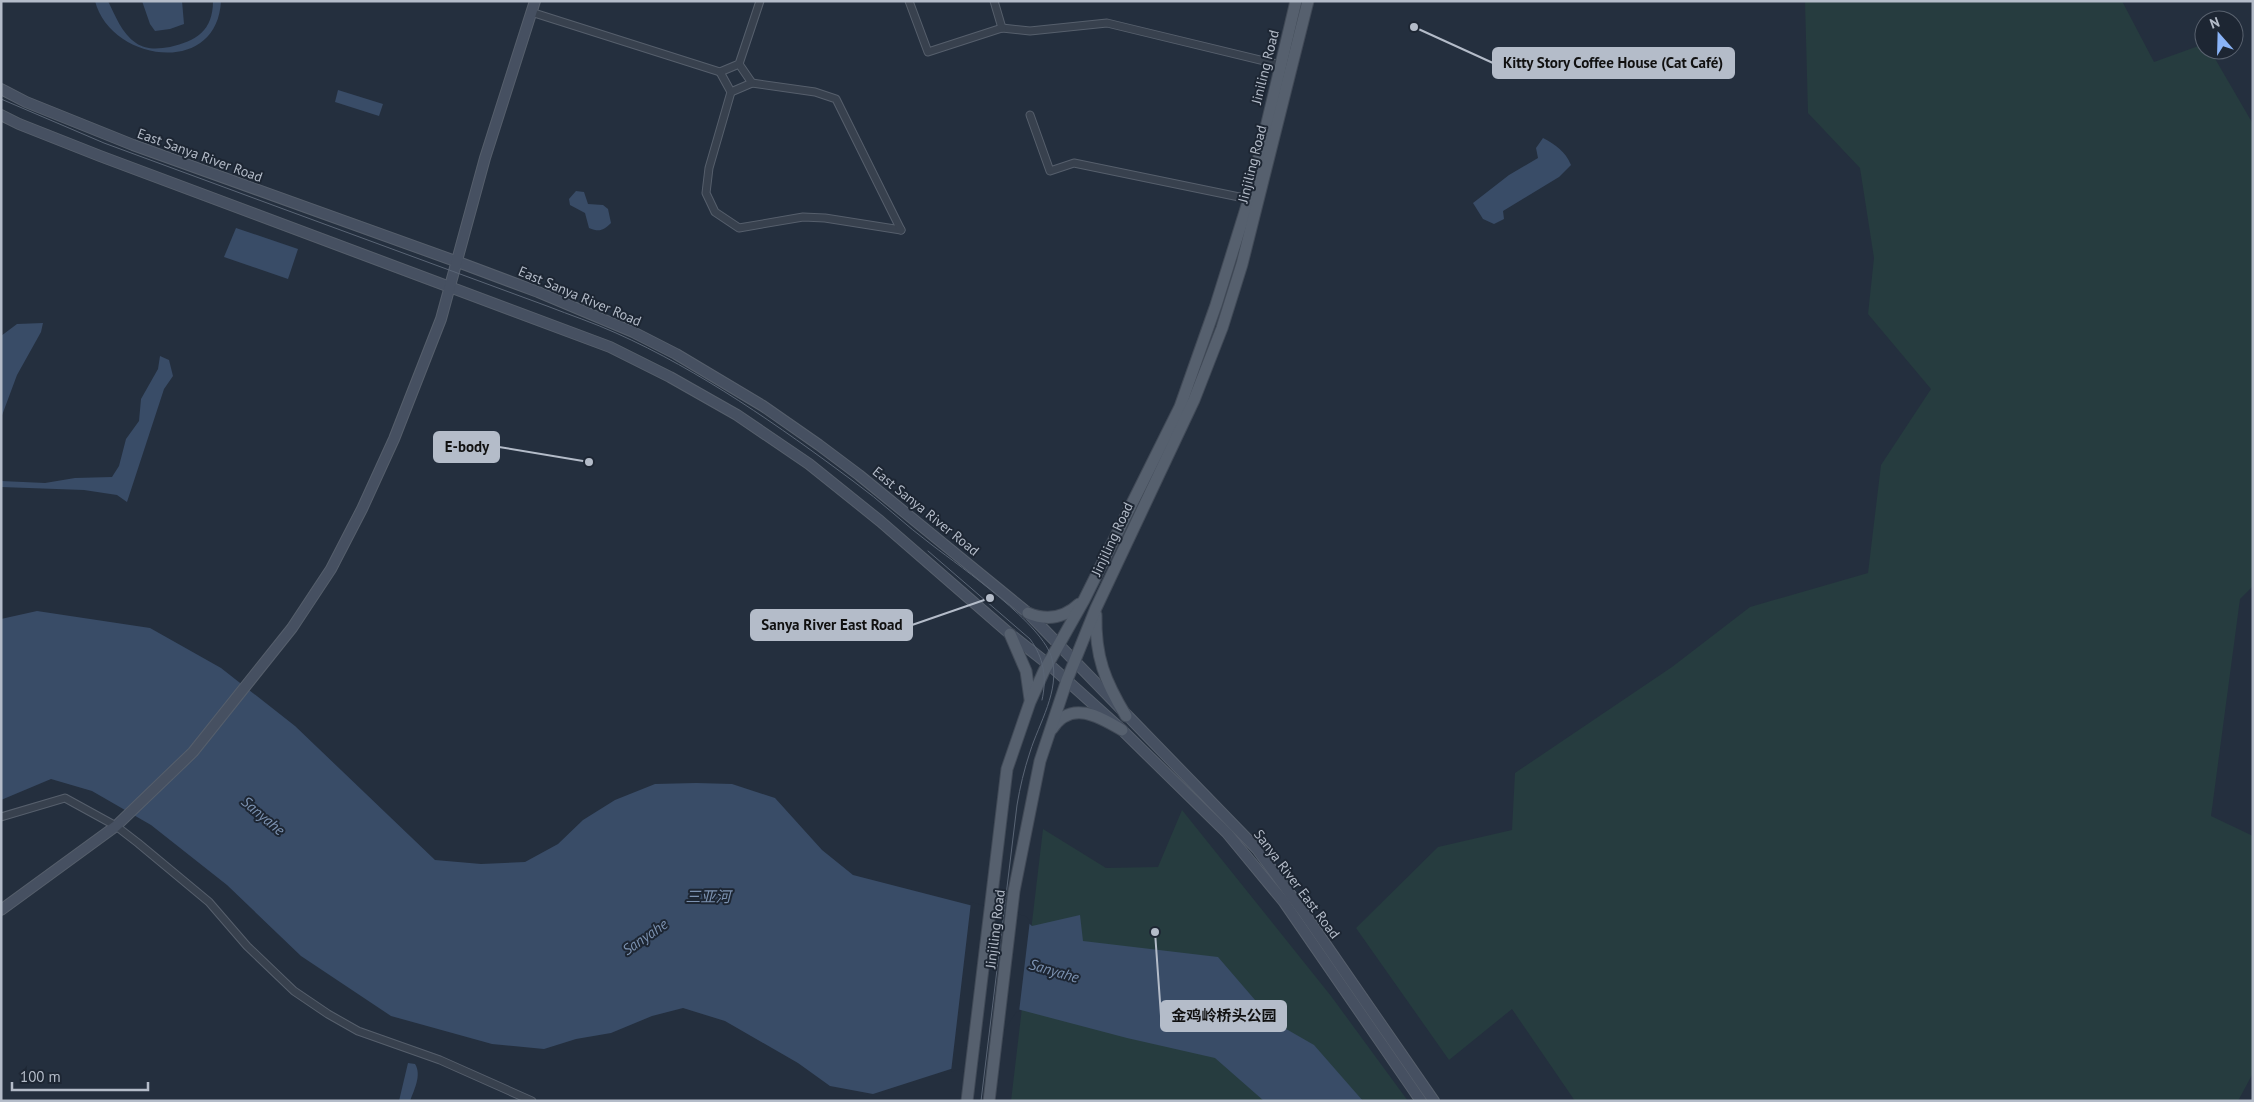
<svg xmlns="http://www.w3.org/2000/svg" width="2254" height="1102" viewBox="0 0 2254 1102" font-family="'PT Sans','Noto Sans SC',sans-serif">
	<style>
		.green { fill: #263c3f }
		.water { fill: #394c67 }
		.pier { fill: #242f3e }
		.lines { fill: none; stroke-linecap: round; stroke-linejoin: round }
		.street-casing { stroke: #565f6c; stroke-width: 9 }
		.secondary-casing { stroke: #565f6c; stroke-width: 12 }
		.primary-casing { stroke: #414a57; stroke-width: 13 }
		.street { stroke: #38414e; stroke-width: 7 }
		.secondary { stroke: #465061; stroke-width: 10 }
		.primary { stroke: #56606e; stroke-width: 11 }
		.tram { stroke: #5a6575; stroke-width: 1 }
		.labels { text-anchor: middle; stroke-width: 4; stroke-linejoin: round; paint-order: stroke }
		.street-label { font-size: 14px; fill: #b4bcc9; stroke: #1d2633 }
		.water-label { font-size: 15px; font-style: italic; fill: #7c92b1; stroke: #1d2633 }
		.leader { fill: none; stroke: #b4bcc9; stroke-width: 2 }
		.callout-dot { fill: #b4bcc9; stroke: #1d2633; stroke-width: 2 }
		.callout { fill: #b4bcc9; stroke: #b4bcc9; stroke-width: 2 }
		.callout-label { font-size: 15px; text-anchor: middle; font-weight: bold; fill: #111 }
	</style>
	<rect width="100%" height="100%" fill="#242f3e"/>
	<!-- green -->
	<g class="green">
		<path d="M1805,1H2122L2154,62L2204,44V50H2210L2253,124V586L2240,599L2211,816L2253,836V1073L2238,1101H1575L1512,1009L1449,1060L1356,928L1438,847L1512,830L1515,773L1672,667L1750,607L1868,573L1881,465L1931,389L1868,314L1874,258L1860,168L1808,113Z"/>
		<path d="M1182,810L1331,996L1408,1101H1011L1043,829L1106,868L1158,867Z"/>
	</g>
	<!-- water -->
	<g class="water">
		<path d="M95,1H108C115,15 122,34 136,43C146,50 158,49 170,47C196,41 213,31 213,1H221C217,78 110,61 95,1Z"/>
		<path d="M142,1H182L184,24L170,29L155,31L150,24Z"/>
		<path d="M338,90L383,104L379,116L335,102Z"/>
		<path d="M1543,138C1556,145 1565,151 1571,165L1559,177L1503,211L1504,219L1494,224L1483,219L1473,203L1509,175L1538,158L1536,148Z"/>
		<path d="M576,191L584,192L588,204L603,205L608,209L611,223C603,231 599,232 589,228L585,213L570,205L569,199Z"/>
		<path d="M236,228L298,249L288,279L224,257Z"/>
		<path d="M43,323L41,332L17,375L1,418V336L17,324Z"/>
		<path d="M160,356L169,360L173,376L164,389L127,502L117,495L84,490L1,487V481L45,483L75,478L112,477L119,466L126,439L139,421L141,399L158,369Z"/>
		<path d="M37,611L150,628L221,668L295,726L435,860L481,864L525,862L558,844L583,820L615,800L655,784L696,783L732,784L775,798L822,850L853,875L1024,919L1032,926L1080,915L1083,941L1218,957L1274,1022L1314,1045L1363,1101H1264L1215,1058L1127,1038L1017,1009L982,1059L873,1094L830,1086L798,1063L725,1021L683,1008L652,1016L611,1033L576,1039L544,1049L492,1044L391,1016L301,956L227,885L151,825L92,791L51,779L1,800V619Z"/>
		<path d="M408,1063L415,1064C422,1075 414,1090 410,1101H399Z"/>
	</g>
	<!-- pier -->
	<path class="pier" d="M971,902L1025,916L1030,920L1019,1012L1017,1011L984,1061L951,1072Z"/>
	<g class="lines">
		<!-- street casing -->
		<g class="street-casing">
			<g id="street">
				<path d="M909,1L928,52L1002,28L1030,31L1107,23L1281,65"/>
				<path d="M994,1L1002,28"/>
				<path d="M531,12L720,72L739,64L760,1"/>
				<path d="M720,72L731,92L709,168L706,193L715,212L739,228L803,217L825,218L901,230"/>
				<path d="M752,83L815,92L836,99L901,230"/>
				<path d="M731,92L752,83L739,64"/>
				<path d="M1030,115L1050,171L1074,163L1249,199"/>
				<path d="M1,817L65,798L116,826L138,843L209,902L247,946L294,991L328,1014L358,1031L440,1060L532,1101"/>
			</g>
		</g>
		<!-- secondary casing -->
		<g class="secondary-casing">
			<g id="secondary">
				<path d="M1,89L26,102L133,145L458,262L538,292L633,332L676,354L763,406L819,445L859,475L1028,613L1257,849L1302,910L1434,1101"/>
				<path d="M1,115L19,124L100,156L610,347L670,377L737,415L809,464L880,521L1010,634L1053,668L1122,730L1227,833L1284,902L1421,1101"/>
				<path d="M1,910L116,826L193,752L292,628L331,569L362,509L394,439L441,319L485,158L535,1"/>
			</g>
		</g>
		<!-- primary casing -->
		<g class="primary-casing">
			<g id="primary">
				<path d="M1028,613C1047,621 1064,618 1079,604"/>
				<path d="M1096,615C1095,657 1105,681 1126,716"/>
				<path d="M1010,634L1026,671L1030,699"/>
				<path d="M1052,729C1071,699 1100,717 1122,730"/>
				<path d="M967,1101L1007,769L1030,702L1044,671L1084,600L1180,407L1216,305L1249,199L1296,1"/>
				<path d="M989,1101L1014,891L1040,761L1067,680L1096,608L1194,400L1222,328L1242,264L1308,1"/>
			</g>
		</g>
		<!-- street -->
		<use href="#street" class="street"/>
		<!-- secondary -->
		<use href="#secondary" class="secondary"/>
		<!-- primary -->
		<use href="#primary" class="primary"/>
		<!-- tram -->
		<g class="tram">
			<path d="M1,99L104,143L547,306C570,315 594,323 616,333C701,371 779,426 853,481C881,501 905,525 932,545C962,568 1044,625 1052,659C1060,691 1039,723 1030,752C1024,770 1020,787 1017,805L981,1101"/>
			<path d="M928,551L1030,639C1044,658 1047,678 1042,700"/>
		</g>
	</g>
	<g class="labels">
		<!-- street labels -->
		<g class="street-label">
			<text transform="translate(1265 67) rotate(-76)" y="5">Jiniling Road</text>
			<text transform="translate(200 155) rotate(20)" y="5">East Sanya River Road</text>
			<text transform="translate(1252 164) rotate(-76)" y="5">Jinjiling Road</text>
			<text transform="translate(580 296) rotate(23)" y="5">East Sanya River Road</text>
			<text transform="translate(926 511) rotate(39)" y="5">East Sanya River Road</text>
			<text transform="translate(1112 539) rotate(-65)" y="5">Jinjiling Road</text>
			<text transform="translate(1297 884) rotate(53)" y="5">Sanya River East Road</text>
			<text transform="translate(995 929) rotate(-83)" y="5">Jinjiling Road</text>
		</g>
		<!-- water labels -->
		<g class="water-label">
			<text transform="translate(263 816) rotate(40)" y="5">Sanyahe</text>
			<text x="708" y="902">三亚河</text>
			<text transform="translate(645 937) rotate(-35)" y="5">Sanyahe</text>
			<text transform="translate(1054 971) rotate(16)" y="5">Sanyahe</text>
		</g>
	</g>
	<!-- callouts -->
	<path class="leader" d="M1414 27L1493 63M589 462L499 447M990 598L912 625M1155 932L1161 1016"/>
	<g class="callout-dot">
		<circle cx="1414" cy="27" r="5"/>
		<circle cx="589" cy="462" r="5"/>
		<circle cx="990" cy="598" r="5"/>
		<circle cx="1155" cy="932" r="5"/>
	</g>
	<g class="callout">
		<rect x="1493" y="48" width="241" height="30" rx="5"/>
		<rect x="434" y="432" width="65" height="30" rx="5"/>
		<rect x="751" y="610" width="161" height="30" rx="5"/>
		<rect x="1161" y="1001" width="125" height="30" rx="5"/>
	</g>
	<g class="callout-label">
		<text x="1613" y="68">Kitty Story Coffee House (Cat Café)</text>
		<text x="467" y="452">E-body</text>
		<text x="832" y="630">Sanya River East Road</text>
		<text x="1224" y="1021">金鸡岭桥头公园</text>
	</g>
	<!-- border -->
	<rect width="2254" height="1102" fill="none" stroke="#b4bcc9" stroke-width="5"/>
	<!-- north arrow -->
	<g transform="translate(2219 35) rotate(340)"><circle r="24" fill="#1d2633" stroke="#59626f"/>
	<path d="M0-4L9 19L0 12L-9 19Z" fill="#8ab4f8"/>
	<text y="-8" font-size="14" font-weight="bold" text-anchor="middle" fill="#b4bcc9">N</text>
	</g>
	<!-- scale -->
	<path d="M12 1082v8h136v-8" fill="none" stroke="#b4bcc9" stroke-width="2.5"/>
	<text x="20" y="1082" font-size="15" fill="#b4bcc9" stroke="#1d2633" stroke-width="4" paint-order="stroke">100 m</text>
</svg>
